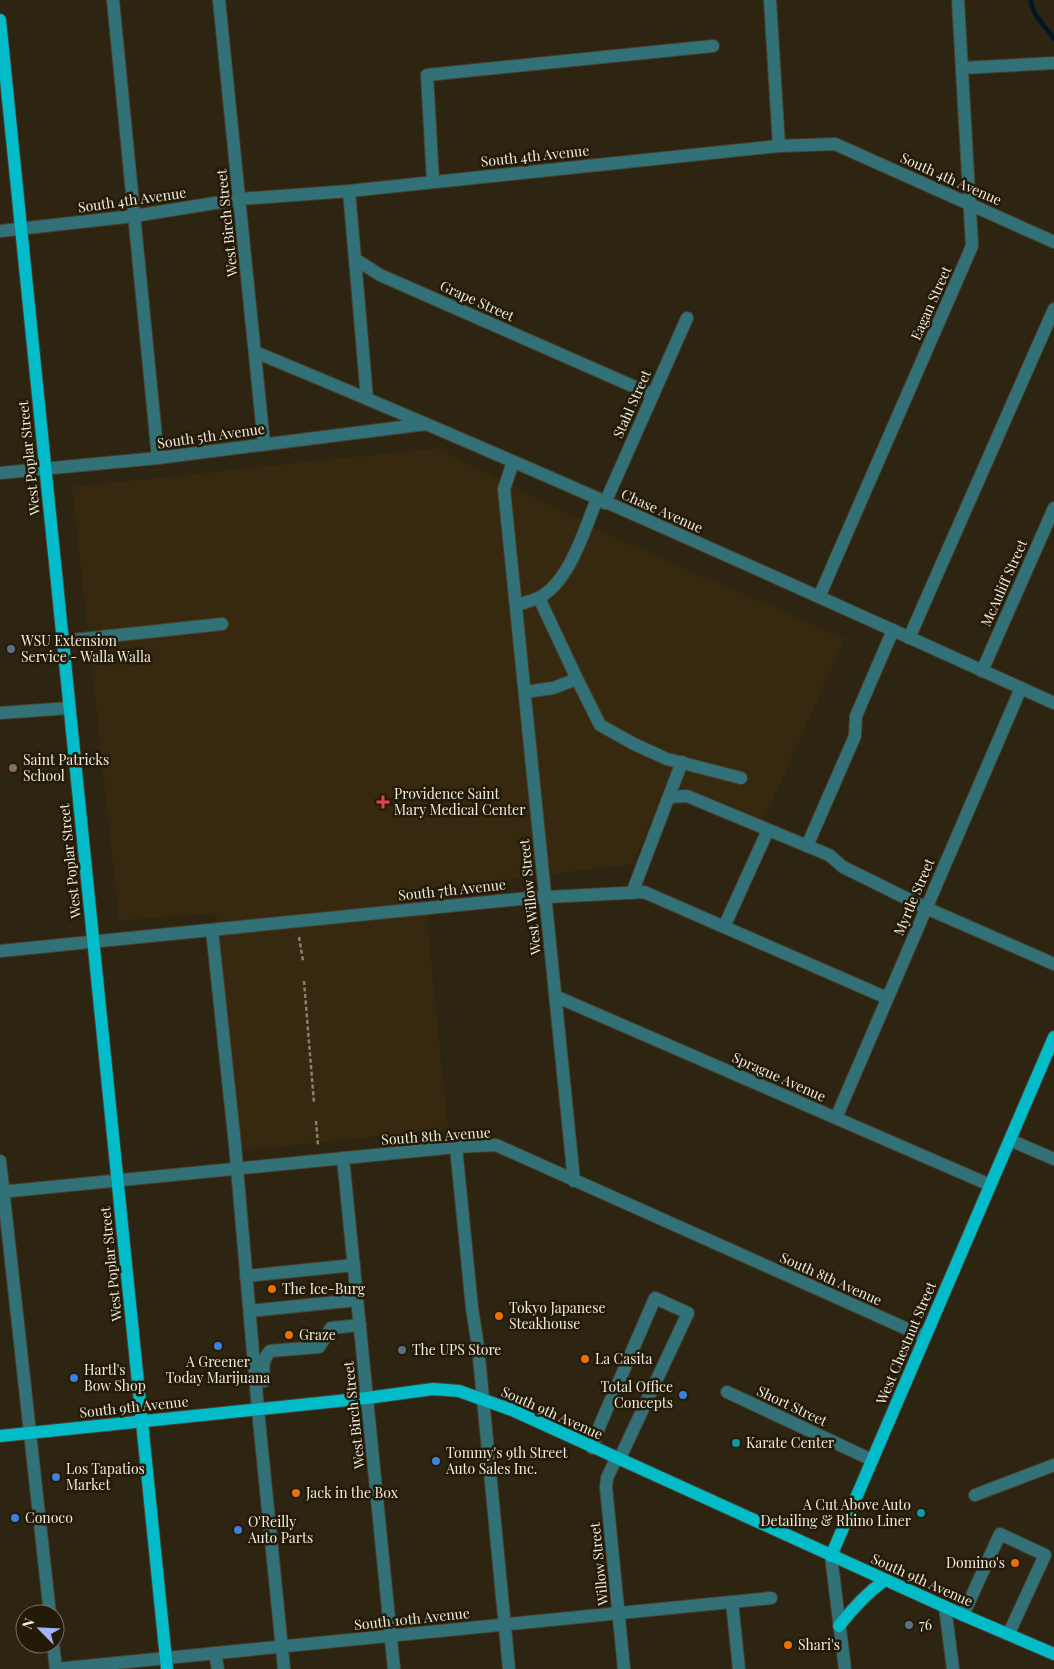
<svg xmlns="http://www.w3.org/2000/svg" width="1054" height="1669" viewBox="0 0 1054 1669" font-family="'Playfair Display',serif">
	<style>
		.built { fill: #362910 }
		.lines { fill: none; stroke-linecap: round; stroke-linejoin: round }
		.stream { stroke: #00172b; stroke-width: 4.5 }
		.minor-casing { stroke: #49402e; stroke-width: 14 }
		.major-casing { stroke: #49402e; stroke-width: 14 }
		.path { stroke: #888071; stroke-width: 2.5; stroke-dasharray: 4 2.5; stroke-linecap: butt }
		.minor { stroke: #317177; stroke-width: 12 }
		.major { stroke: #02bcca; stroke-width: 12 }
		.service-dot { fill: #5c6f8a; stroke: #231a08; stroke-width: 2 }
		.education-dot { fill: #8d6e63; stroke: #231a08; stroke-width: 2 }
		.health-dot { fill: #e0444e; stroke: #231a08; stroke-width: 2 }
		.food-dot { fill: #e8710a; stroke: #231a08; stroke-width: 2 }
		.shop-dot { fill: #3f7fe0; stroke: #231a08; stroke-width: 2 }
		.culture-dot { fill: #0f9aa8; stroke: #231a08; stroke-width: 2 }
		.labels { text-anchor: middle; stroke-width: 5; stroke-linejoin: round; paint-order: stroke }
		.street-label { font-size: 14px; fill: #f2ece0; stroke: #231a08 }
		.poi-label { font-size: 14px; fill: #f2ece0; stroke: #231a08; text-anchor: start }
	</style>
	<rect width="100%" height="100%" fill="#2d2411"/>
	<!-- built -->
	<path class="built" d="M438,448L605,533L845,639L763,822L668,781L633,864L424,890L448,1129L236,1151L216,913L119,921L72,487Z"/>
	<g class="lines">
		<!-- stream -->
		<path class="stream" d="M1031,0C1031,14 1047,28 1054,39"/>
		<!-- minor casing -->
		<g class="minor-casing">
			<g id="minor">
				<path d="M113,0L158,458"/>
				<path d="M219,0L264,444"/>
				<path d="M770,0L779,146"/>
				<path d="M962,68L1054,63"/>
				<path d="M433,181L427,75L713,46"/>
				<path d="M349,191L355,259L380,275L653,395"/>
				<path d="M0,231L134,216L240,199L349,191L779,146L835,144L1054,242"/>
				<path d="M355,259L367,399"/>
				<path d="M255,352C524,463 789,583 1054,703"/>
				<path d="M513,462L504,489L574,1181"/>
				<path d="M0,473L158,458L426,424"/>
				<path d="M605,503L687,318"/>
				<path d="M819,597L972,246L958,0"/>
				<path d="M539,598L577,679L600,725L634,744L667,759L741,778"/>
				<path d="M516,605C523,603 532,601 538,598C569,584 585,528 597,499"/>
				<path d="M909,638L1054,309"/>
				<path d="M63,641L222,624"/>
				<path d="M982,671L1054,508"/>
				<path d="M525,692L553,688L577,679"/>
				<path d="M0,713L69,708"/>
				<path d="M669,797L687,796L829,855L843,867L926,908L1054,964"/>
				<path d="M807,846L855,736L856,716L893,630"/>
				<path d="M632,893L682,762"/>
				<path d="M724,927L768,830"/>
				<path d="M212,930L235,1145L258,1410L284,1669"/>
				<path d="M0,951L529,898L644,892L887,998"/>
				<path d="M555,996L990,1185"/>
				<path d="M836,1118L1021,688"/>
				<path d="M1010,1140L1054,1159"/>
				<path d="M456,1147L472,1308L478,1347L509,1669"/>
				<path d="M343,1158L394,1669"/>
				<path d="M0,1161L50,1614"/>
				<path d="M0,1192L456,1147L496,1145L925,1337"/>
				<path d="M246,1276L354,1265"/>
				<path d="M250,1311L357,1300"/>
				<path d="M264,1381C263,1369 262,1360 270,1351L319,1347L331,1328L360,1325"/>
				<path d="M727,1392L872,1460"/>
				<path d="M592,1448L600,1425L655,1298L688,1313L619,1460"/>
				<path d="M616,1459L607,1478L606,1487L624,1669"/>
				<path d="M975,1495L1054,1465"/>
				<path d="M831,1556L845,1669"/>
				<path d="M732,1602L739,1669"/>
				<path d="M945,1607L953,1669"/>
				<path d="M963,1615L1000,1534L1045,1555L1009,1633"/>
				<path d="M53,1644L56,1669"/>
				<path d="M215,1653L218,1669"/>
				<path d="M56,1669L771,1598"/>
			</g>
		</g>
		<!-- major casing -->
		<g class="major-casing">
			<g id="major">
				<path d="M0,20L167,1669"/>
				<path d="M0,1436L367,1398L433,1389L459,1391L512,1410L963,1615L1054,1654"/>
				<path d="M831,1556L1054,1037"/>
				<path d="M839,1626C853,1608 867,1593 885,1580"/>
			</g>
		</g>
		<!-- path -->
		<g class="path">
			<path d="M299,937L303,961"/>
			<path d="M304,981L314,1103"/>
			<path d="M316,1121L318,1145"/>
		</g>
		<!-- minor -->
		<use href="#minor" class="minor"/>
		<!-- major -->
		<use href="#major" class="major"/>
	</g>
	<!-- markers -->
	<g class="service-dot">
		<circle cx="11" cy="649" r="5"/>
		<circle cx="402" cy="1350" r="5"/>
		<circle cx="909" cy="1625" r="5"/>
	</g>
	<circle class="education-dot" cx="13" cy="768" r="5"/>
	<path class="health-dot" d="M380.5 794.5h5v5h5v5h-5v5h-5v-5h-5v-5h5z"/>
	<g class="food-dot">
		<circle cx="272" cy="1289" r="5"/>
		<circle cx="499" cy="1316" r="5"/>
		<circle cx="289" cy="1335" r="5"/>
		<circle cx="585" cy="1359" r="5"/>
		<circle cx="296" cy="1493" r="5"/>
		<circle cx="1015" cy="1563" r="5"/>
		<circle cx="788" cy="1645" r="5"/>
	</g>
	<g class="shop-dot">
		<circle cx="218" cy="1346" r="5"/>
		<circle cx="74" cy="1378" r="5"/>
		<circle cx="683" cy="1395" r="5"/>
		<circle cx="436" cy="1461" r="5"/>
		<circle cx="56" cy="1477" r="5"/>
		<circle cx="15" cy="1518" r="5"/>
		<circle cx="238" cy="1530" r="5"/>
	</g>
	<g class="culture-dot">
		<circle cx="736" cy="1443" r="5"/>
		<circle cx="921" cy="1513" r="5"/>
	</g>
	<g class="labels">
		<!-- street labels -->
		<g class="street-label">
			<text transform="translate(535 156) rotate(-6)" y="5">South 4th Avenue</text>
			<text transform="translate(951 179) rotate(24)" y="5">South 4th Avenue</text>
			<text transform="translate(132 200) rotate(-8)" y="5">South 4th Avenue</text>
			<text transform="translate(227 223) rotate(-96)" y="5">West Birch Street</text>
			<text transform="translate(477 301) rotate(24)" y="5">Grape Street</text>
			<text transform="translate(931 303) rotate(-66)" y="5">Eagan Street</text>
			<text transform="translate(632 404) rotate(-66)" y="5">Stahl Street</text>
			<text transform="translate(211 436) rotate(-8)" y="5">South 5th Avenue</text>
			<text transform="translate(29 458) rotate(-96)" y="5">West Poplar Street</text>
			<text transform="translate(662 511) rotate(24)" y="5">Chase Avenue</text>
			<text transform="translate(1004 583) rotate(-66)" y="5">McAuliff Street</text>
			<text transform="translate(70 861) rotate(-96)" y="5">West Poplar Street</text>
			<text transform="translate(452 890) rotate(-6)" y="5">South 7th Avenue</text>
			<text transform="translate(530 897) rotate(-96)" y="5">West Willow Street</text>
			<text transform="translate(914 897) rotate(-67)" y="5">Myrtle Street</text>
			<text transform="translate(779 1077) rotate(24)" y="5">Sprague Avenue</text>
			<text transform="translate(436 1136) rotate(-4)" y="5">South 8th Avenue</text>
			<text transform="translate(111 1264) rotate(-96)" y="5">West Poplar Street</text>
			<text transform="translate(831 1279) rotate(24)" y="5">South 8th Avenue</text>
			<text transform="translate(906 1343) rotate(-67)" y="5">West Chestnut Street</text>
			<text transform="translate(792 1406) rotate(25)" y="5">Short Street</text>
			<text transform="translate(134 1407) rotate(-6)" y="5">South 9th Avenue</text>
			<text transform="translate(552 1413) rotate(24)" y="5">South 9th Avenue</text>
			<text transform="translate(354 1415) rotate(-96)" y="5">West Birch Street</text>
			<text transform="translate(599 1564) rotate(-96)" y="5">Willow Street</text>
			<text transform="translate(922 1580) rotate(24)" y="5">South 9th Avenue</text>
			<text transform="translate(412 1619) rotate(-6)" y="5">South 10th Avenue</text>
		</g>
		<!-- poi labels -->
		<g class="poi-label">
			<text x="21" y="646">WSU Extension<tspan x="21" dy="16">Service - Walla Walla</tspan></text>
			<text x="23" y="765">Saint Patricks<tspan x="23" dy="16">School</tspan></text>
			<text x="394" y="799">Providence Saint<tspan x="394" dy="16">Mary Medical Center</tspan></text>
			<text x="282" y="1294">The Ice-Burg</text>
			<text x="509" y="1313">Tokyo Japanese<tspan x="509" dy="16">Steakhouse</tspan></text>
			<text x="299" y="1340">Graze</text>
			<text x="412" y="1355">The UPS Store</text>
			<text x="595" y="1364">La Casita</text>
			<text x="218" y="1367" text-anchor="middle">A Greener<tspan x="218" dy="16">Today Marijuana</tspan></text>
			<text x="84" y="1375">Hartl's<tspan x="84" dy="16">Bow Shop</tspan></text>
			<text x="673" y="1392" text-anchor="end">Total Office<tspan x="673" dy="16">Concepts</tspan></text>
			<text x="746" y="1448">Karate Center</text>
			<text x="446" y="1458">Tommy's 9th Street<tspan x="446" dy="16">Auto Sales Inc.</tspan></text>
			<text x="66" y="1474">Los Tapatios<tspan x="66" dy="16">Market</tspan></text>
			<text x="306" y="1498">Jack in the Box</text>
			<text x="911" y="1510" text-anchor="end">A Cut Above Auto<tspan x="911" dy="16">Detailing &amp; Rhino Liner</tspan></text>
			<text x="25" y="1523">Conoco</text>
			<text x="248" y="1527">O'Reilly<tspan x="248" dy="16">Auto Parts</tspan></text>
			<text x="1005" y="1568" text-anchor="end">Domino's</text>
			<text x="919" y="1630">76</text>
			<text x="798" y="1650">Shari's</text>
		</g>
	</g>
	<!-- north arrow -->
	<g transform="translate(40 1629) rotate(294)"><circle r="24" fill="#231a08" stroke="#766e5e"/>
	<path d="M0-4L9 19L0 12L-9 19Z" fill="#a4b1fc"/>
	<text y="-8" font-size="14" font-weight="bold" text-anchor="middle" fill="#f2ece0">N</text>
	</g>
</svg>
